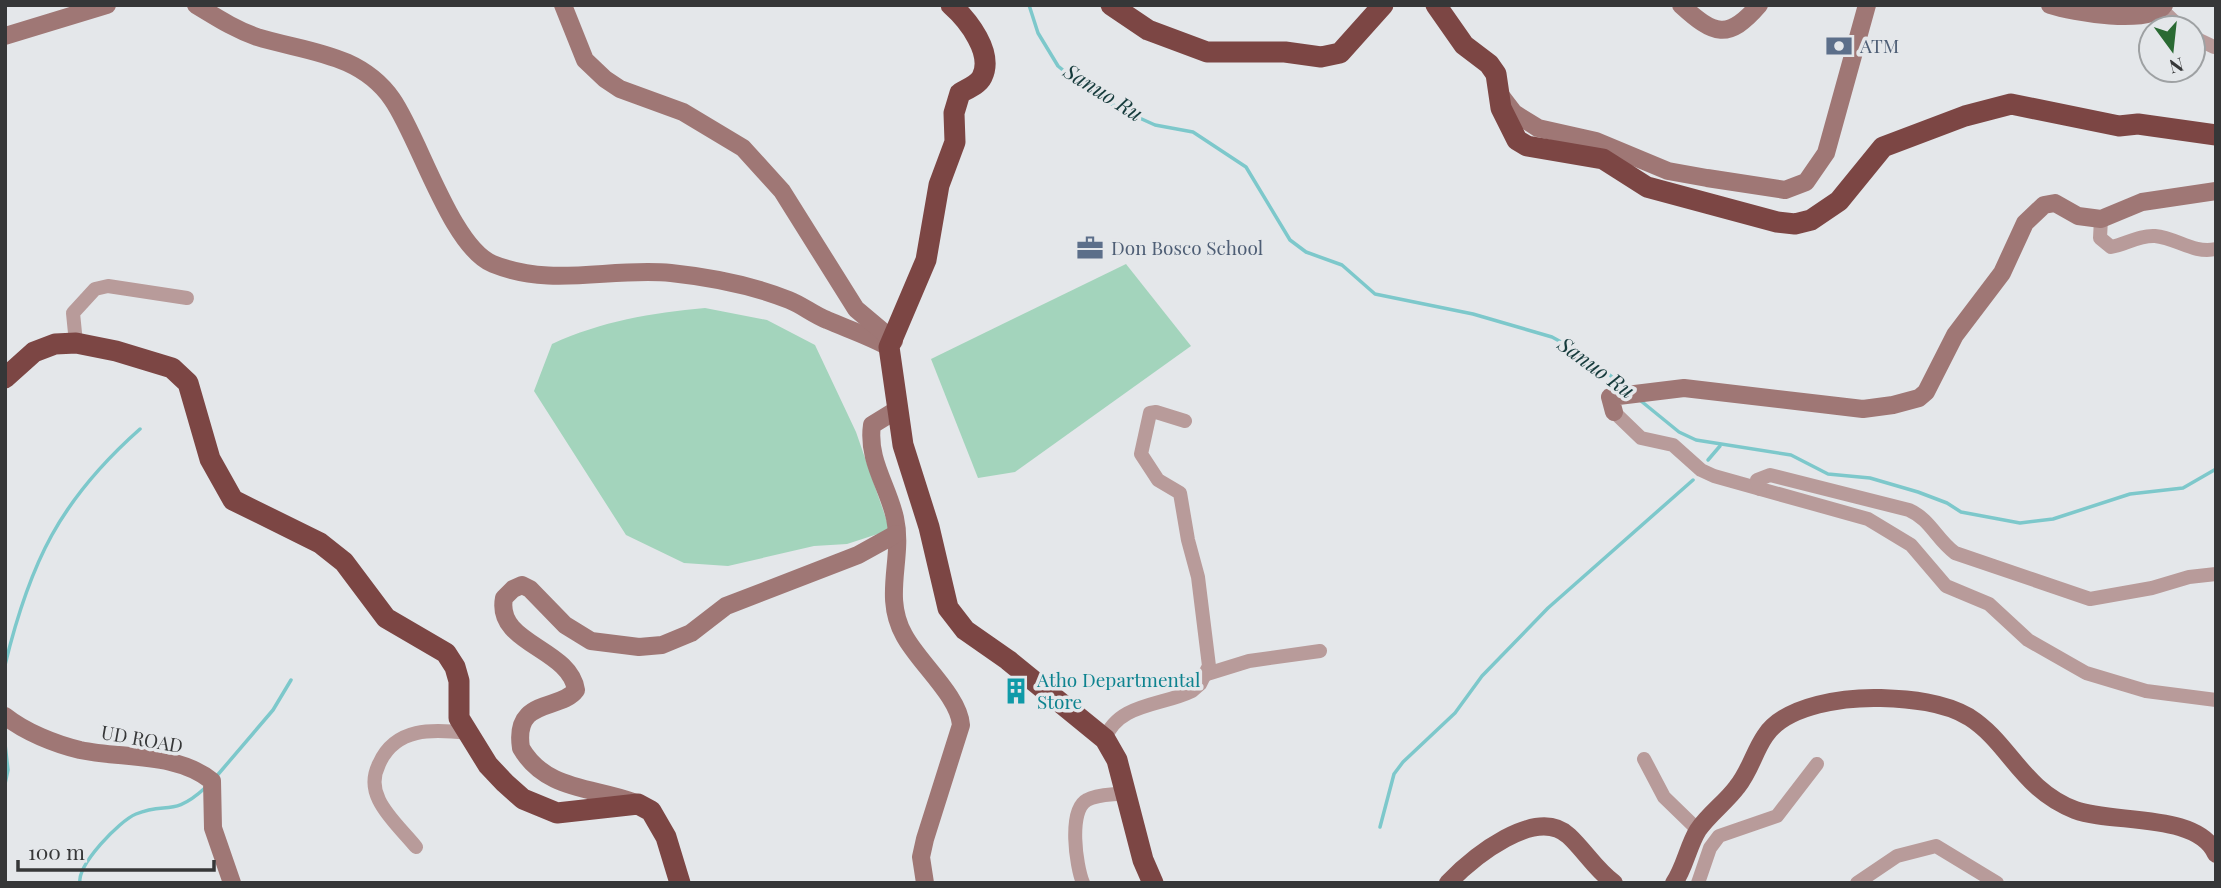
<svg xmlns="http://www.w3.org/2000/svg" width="2221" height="888" viewBox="0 0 2221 888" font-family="'Playfair Display',serif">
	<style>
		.green { fill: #a3d4bc }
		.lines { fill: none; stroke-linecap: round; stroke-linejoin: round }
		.stream { stroke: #7dc8cb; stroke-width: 3.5 }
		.street { stroke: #b89b9a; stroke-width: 14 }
		.secondary { stroke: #9f7775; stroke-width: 18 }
		.primary { stroke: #8c5d5b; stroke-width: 18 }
		.highway { stroke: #7c4644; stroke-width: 21 }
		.labels { text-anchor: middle; stroke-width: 7; stroke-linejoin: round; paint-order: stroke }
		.service-label { font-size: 19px; fill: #4e5e75; stroke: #e4e7ea; text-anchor: start }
		.culture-label { font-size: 19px; fill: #0d838f; stroke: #e4e7ea; text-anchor: start }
		.street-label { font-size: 19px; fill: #363738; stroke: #e4e7ea }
		.water-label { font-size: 21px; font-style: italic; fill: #163b3c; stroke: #e4e7ea }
	</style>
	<rect width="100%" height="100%" fill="#e4e7ea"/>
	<!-- green -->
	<g class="green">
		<path d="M1126,264L1191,346L1015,472L978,478L931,359Z"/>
		<path d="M705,308L767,320L815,345L856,432L890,530L847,544L814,546L728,566L684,563L626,535L534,391L552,344C602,321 651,313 705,308Z"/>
	</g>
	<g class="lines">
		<!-- stream -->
		<g class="stream">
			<path d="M1029,5L1038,33L1058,66L1087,90L1124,111L1155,125L1193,132L1246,167L1290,240L1306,252L1342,265L1375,294L1473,314L1552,337L1585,355L1627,389"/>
			<path d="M1641,401L1679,432L1696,440L1791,455L1828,474L1870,478L1918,492L1947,503L1961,512L2020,523L2053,519L2130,494L2183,488L2216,469"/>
			<path d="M1708,460L1720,446"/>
			<path d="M5,665C30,562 60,500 140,429"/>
			<path d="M5,744L8,770L5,784"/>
			<path d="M215,778L273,710L291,680"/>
			<path d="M1380,827L1394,774L1403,762L1455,713L1482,676L1548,608L1693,480"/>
			<path d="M80,883C77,865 119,821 136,814C167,801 172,818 205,788"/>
		</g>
		<!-- street -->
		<g class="street">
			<path d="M2157,5L2181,28"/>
			<path d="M2193,37L2214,47"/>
			<path d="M2101,219L2100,238L2111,247C2126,244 2140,235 2155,236C2177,238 2193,254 2216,249"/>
			<path d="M76,343L73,313L95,289L108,286L187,298"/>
			<path d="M1614,412L1641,438L1673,445L1701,470L1714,476L1868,519L1911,545L1946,586L1989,604L2028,640L2086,673L2146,691L2216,700"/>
			<path d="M1760,489L1757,480L1770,475L1909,510C1930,519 1937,540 1955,553L2090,599L2152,588L2189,577L2216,574"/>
			<path d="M1207,674L1249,661L1320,651"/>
			<path d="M1105,739C1118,703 1162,706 1192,691L1200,684L1209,666L1198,577L1188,540L1180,493L1158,480L1141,454L1150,413L1156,412L1185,421"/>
			<path d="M1644,759L1664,797L1698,830"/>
			<path d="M416,847C404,832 387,817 379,800C373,788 373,776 379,764C395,727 433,729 467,733"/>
			<path d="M1083,883C1076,866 1068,810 1087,800C1097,794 1114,795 1125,793"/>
			<path d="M1698,883L1710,848L1719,836L1777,816L1817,764"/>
			<path d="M1857,883L1897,856L1936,846L1997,883"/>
		</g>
		<!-- secondary -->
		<g class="secondary">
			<path d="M196,5C216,17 234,29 257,37C306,52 360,53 392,99C419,137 451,247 493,264C552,288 610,267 671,273C709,277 754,286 789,300C802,305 814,315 827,320C848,329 869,336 889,347"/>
			<path d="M563,5L585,60L605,79L620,89L683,112L743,148L782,191L856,309L894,341"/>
			<path d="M1681,5C1714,35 1728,41 1759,5"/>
			<path d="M2050,5C2072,12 2150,26 2164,5"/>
			<path d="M5,36L107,5"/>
			<path d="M1501,96L1514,113L1538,128L1596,141L1668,171L1707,178L1785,190L1806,182L1826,153L1867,5"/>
			<path d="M898,409L872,425C867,460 888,486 895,518C904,558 882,596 904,635C918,662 959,696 961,725L925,839L921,857L925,883"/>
			<path d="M1614,412L1610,397L1684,388L1863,409L1893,405L1919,398L1926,392L1955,335L2002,273L2025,223L2044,205L2055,203L2078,216L2101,219L2142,202L2216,191"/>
			<path d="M5,716C25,732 55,744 80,750C122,759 176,752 212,781L213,828L232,883"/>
			<path d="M633,802C592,787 545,790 521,748C513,697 561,711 576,690C570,648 495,644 504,598L513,589L522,585L530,589L565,625L591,641L639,647L662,645L691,633L726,606L858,555L896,534"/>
		</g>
		<!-- primary -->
		<g class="primary">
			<path d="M1448,883C1472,858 1536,805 1569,836C1585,851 1596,870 1614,883"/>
			<path d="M1674,883C1685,867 1688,846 1698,830C1709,814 1726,802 1737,787C1750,771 1754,752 1765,736C1786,704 1847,697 1881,698C1910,699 1944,702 1969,717C2010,743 2021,789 2075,810C2112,824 2198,812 2216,854"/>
		</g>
		<!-- highway -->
		<g class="highway">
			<path d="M951,5C968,20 994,53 982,77C978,85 967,89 960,93L954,113L955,142L939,185L926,260L889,347L903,445L929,527L948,608L965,630L1008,660L1105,739L1117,760L1143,860L1153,883"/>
			<path d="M1111,5L1148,30L1207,52H1285L1321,57L1340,53L1383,5"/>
			<path d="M1436,5L1464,45L1489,64L1496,74L1501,108L1517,140L1527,146L1603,159L1647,187L1777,222L1795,224L1811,220L1839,201L1883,147L1965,116L2011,104L2119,126L2138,124L2216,135"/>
			<path d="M5,378L34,352L55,344L76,343L116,351L172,368L188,383L210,459L233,500L320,543L344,562L386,618L446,653L455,667L459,681V718L488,765L505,783L523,799L557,813L638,804L651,811L666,837L680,883"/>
		</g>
	</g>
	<!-- icons -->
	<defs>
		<g id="bank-bare" transform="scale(2.1)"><path d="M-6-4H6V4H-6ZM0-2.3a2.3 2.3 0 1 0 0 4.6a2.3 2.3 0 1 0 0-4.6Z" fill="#5c6f8a" stroke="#e4e7ea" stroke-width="2.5" paint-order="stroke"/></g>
		<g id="office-bare" transform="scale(2.1)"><path d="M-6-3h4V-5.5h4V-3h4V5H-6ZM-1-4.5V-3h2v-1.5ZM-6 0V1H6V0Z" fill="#5c6f8a" stroke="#e4e7ea" stroke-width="2.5" paint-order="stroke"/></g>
		<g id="building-bare" transform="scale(2.1)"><path d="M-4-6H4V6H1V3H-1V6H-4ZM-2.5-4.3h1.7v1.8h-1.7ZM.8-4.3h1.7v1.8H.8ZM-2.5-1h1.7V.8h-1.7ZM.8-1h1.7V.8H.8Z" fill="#0f9aa8" stroke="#e4e7ea" stroke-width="2.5" paint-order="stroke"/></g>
	</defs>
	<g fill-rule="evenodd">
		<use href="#bank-bare" x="1839" y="46"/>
		<use href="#office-bare" x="1090" y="248"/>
		<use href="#building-bare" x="1016" y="691"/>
	</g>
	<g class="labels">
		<!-- service labels -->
		<g class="service-label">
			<text x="1860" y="53">ATM</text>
			<text x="1111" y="255">Don Bosco School</text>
		</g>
		<!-- culture labels -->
		<g class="culture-label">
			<text x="1037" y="687">Atho Departmental<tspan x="1037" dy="22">Store</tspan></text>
		</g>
		<!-- street labels -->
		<g class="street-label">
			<text transform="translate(142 739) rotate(10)" y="7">UD ROAD</text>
		</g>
		<!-- water labels -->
		<g class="water-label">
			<text transform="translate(1103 93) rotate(32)" y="7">Sanuo Ru</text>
			<text transform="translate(1596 368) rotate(36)" y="7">Sanuo Ru</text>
		</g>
	</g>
	<!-- border -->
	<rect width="2221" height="888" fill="none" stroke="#363738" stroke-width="14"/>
	<!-- north arrow -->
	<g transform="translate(2172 49) rotate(165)"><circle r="33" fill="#e4e7ea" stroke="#9ea1a3" stroke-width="2"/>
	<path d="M0-5L12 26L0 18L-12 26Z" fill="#2a6a33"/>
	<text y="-10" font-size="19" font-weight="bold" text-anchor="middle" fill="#363738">N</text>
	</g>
	<!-- scale -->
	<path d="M18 860v10h196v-10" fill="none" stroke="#363738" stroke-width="3.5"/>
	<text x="28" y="860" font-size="21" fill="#363738" stroke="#e4e7ea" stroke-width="5" paint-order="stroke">100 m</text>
</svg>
